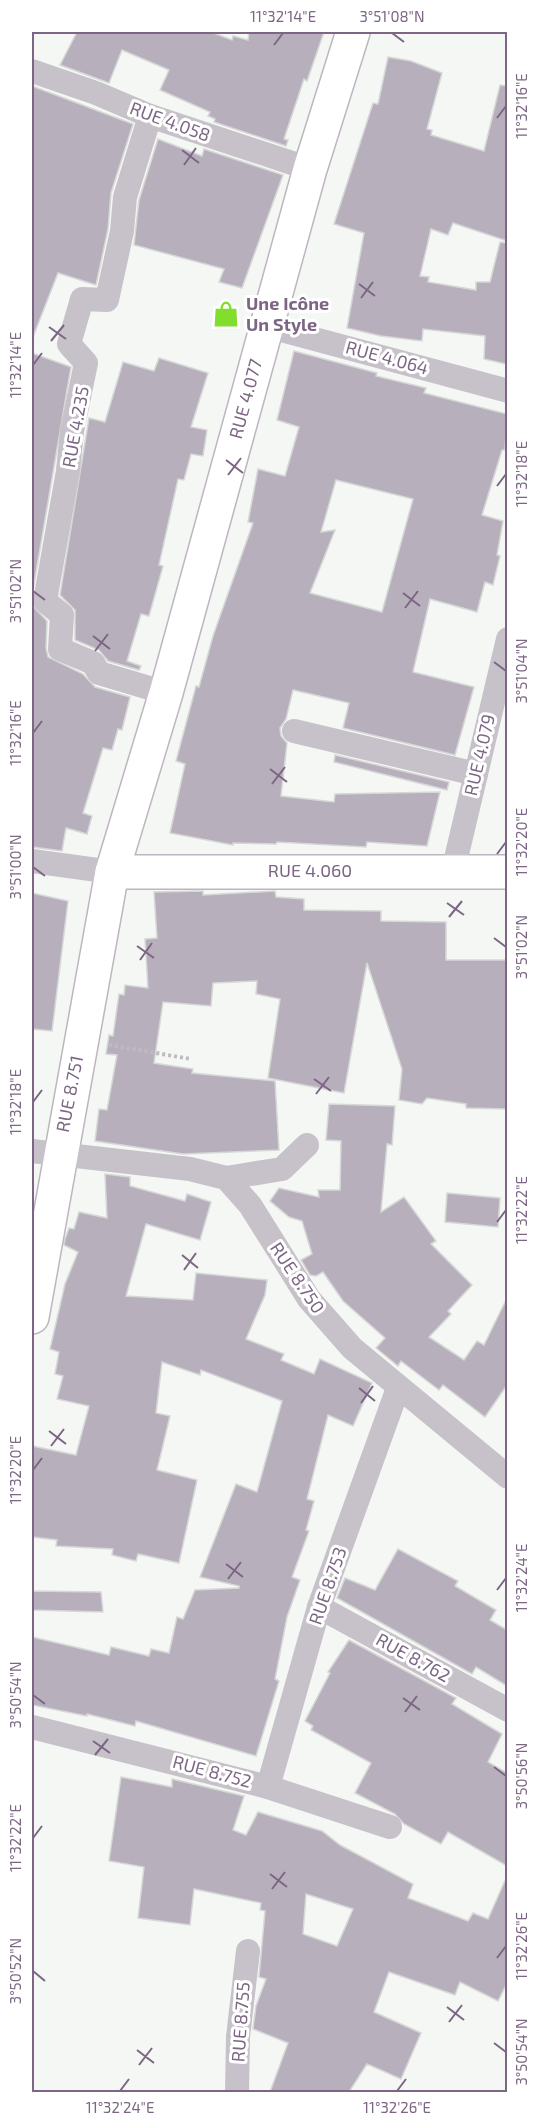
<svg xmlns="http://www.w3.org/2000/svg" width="539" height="2124" font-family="'Exo 2',sans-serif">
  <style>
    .building { fill: #b8afbc; stroke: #d6d8d7; stroke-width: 1.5; fill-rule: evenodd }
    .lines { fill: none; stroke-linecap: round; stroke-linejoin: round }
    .secondary-casing { stroke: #bdb6c0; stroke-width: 36 }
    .path { stroke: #bebabf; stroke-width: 4; stroke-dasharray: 3 3; stroke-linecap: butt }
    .street { stroke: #c7c2c9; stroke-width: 24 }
    .secondary { stroke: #fff; stroke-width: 33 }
    .ticks { fill: none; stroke: #7c6684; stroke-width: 2 }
    .labels { text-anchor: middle; stroke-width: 6; stroke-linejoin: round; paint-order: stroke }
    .street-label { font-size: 18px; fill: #7c6684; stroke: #fff }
    .poi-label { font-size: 18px; font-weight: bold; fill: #7c6684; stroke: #fff; text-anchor: start }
    .neatline { fill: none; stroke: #7c6684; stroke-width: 2 }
    .ticks-label { font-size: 15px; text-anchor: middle; fill: #7c6684 }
  </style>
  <rect width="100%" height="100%" fill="#f4f7f4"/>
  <!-- building -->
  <g class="building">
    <polygon points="77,32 211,32 232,40 233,36 248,40 249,32 324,32 307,81 304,79 284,139 288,140 286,146 214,122 215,119 208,116 210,112 160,90 169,70 122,50 109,83 60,65"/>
    <polygon points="388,57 411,61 442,73 427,129 432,130 431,135 484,151 500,85 507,86 507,241 453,223 448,235 431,229 420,276 429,277 428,282 476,290 476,282 490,282 500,242 507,243 506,364 484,359 485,336 423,329 422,341 381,336 347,328 364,233 334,224 373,103 378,104"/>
    <polygon points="32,86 133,124 111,193 108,229 96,285 58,273 33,337"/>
    <polygon points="158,139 202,156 204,149 283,175 242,288 219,282 224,269 134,245 139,200"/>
    <path d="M294 351 377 373 376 376 426 388 424 393 507 414 505 450H502L482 515 503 521 497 555 500 556 493 585 485 582 477 612 430 599 413 672 474 687 455 755 343 728 349 703 293 690 286 719 280 728 281 736 287 743 281 796 334 802 335 794 440 792 427 846 367 842 366 847 277 842 276 844 233 843V845L170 833 185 764 176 761 196 686 199 687 213 636 253 523 248 522 258 469 285 476 299 427 277 420ZM336 480 413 499 382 612 310 593 335 530 321 532Z"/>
    <polygon points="32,353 71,367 32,596"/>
    <polygon points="159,358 208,373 191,427 207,430 203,456 191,454 184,480 178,479 159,565 163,566 149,616 141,614 127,661 141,666 139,670 108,661 99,650 75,640 75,610 60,595 89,418 105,422 123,362 154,371"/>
    <polygon points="32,605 47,621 46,648 48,657 83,674 95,687 130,697 122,730 118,729 112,750 103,748 83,813 92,816 87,834 66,828 62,851 32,847"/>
    <polygon points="335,755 449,782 447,790 334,762"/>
    <polygon points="203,891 203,895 275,891 276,897 304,899 304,910 381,911 381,921 446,922 446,960 507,960 507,1109 466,1108 466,1104 427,1098 422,1104 399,1100 402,1069 367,963 344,1093 268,1078 280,999 256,994 257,981 213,983 211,1006 163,1002 154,1063 193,1069 192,1073 275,1081 279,1150 183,1154 95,1141 99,1109 107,1110 117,1055 106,1054 109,1035 113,1036 119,994 124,995 125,985 148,988 145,939 157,938 154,892"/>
    <polygon points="32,893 68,901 52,1031 32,1029"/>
    <polygon points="329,1104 395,1106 392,1145 387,1144 381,1212 404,1197 436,1241 431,1244 472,1285 448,1311 451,1314 429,1337 464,1360 477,1341 484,1345 507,1298 507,1385 485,1417 443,1385 439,1390 401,1361 398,1366 376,1348 385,1338 343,1301 323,1272 316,1276 310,1275 301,1260 312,1254 302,1221 289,1217 270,1201 279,1188 319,1197 318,1190 340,1190 341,1141 326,1140"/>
    <polygon points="105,1174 130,1177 130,1186 185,1201 187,1194 211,1202 200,1240 146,1224 126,1296 193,1300 196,1273 267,1280 265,1295 246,1339 284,1354 281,1360 314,1374 320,1359 372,1383 353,1426 328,1415 307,1499 314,1501 306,1530 309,1531 292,1577 300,1580 287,1617 275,1679 279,1681 256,1756 136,1721 135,1726 87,1714 87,1716 32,1705 32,1637 109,1655 111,1647 149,1656 151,1649 169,1653 177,1617 183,1619 195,1590 239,1588 239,1586 200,1577 236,1484 257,1492 282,1401 201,1370 200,1375 162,1362 156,1413 170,1416 157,1470 197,1480 179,1563 138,1554 136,1561 112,1555 113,1549 56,1546 57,1540 32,1537 32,1446 76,1455 89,1406 57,1399 63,1376 55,1374 59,1352 50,1349 65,1284 78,1252 64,1245 65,1239 69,1228 74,1229 79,1212 107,1218"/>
    <polygon points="447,1193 500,1198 498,1227 445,1222"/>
    <polygon points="398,1549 458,1581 455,1586 496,1610 490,1620 507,1630 507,1686 476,1667 472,1674 337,1598 345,1578 375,1590"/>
    <polygon points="32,1591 101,1592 103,1612 32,1610"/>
    <polygon points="349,1640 456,1698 452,1704 502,1734 488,1762 507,1773 507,1866 448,1832 441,1844 404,1824 395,1814 355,1793 371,1763 311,1730 313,1726 305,1721 330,1673 328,1672"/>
    <path d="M121 1777 172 1787V1779L244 1796 233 1830 246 1835 258 1812 322 1831 340 1845 413 1884 408 1898 468 1921 473 1913 488 1919 507 1876V1983L498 2001 460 1982 455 1995 389 1972 374 2012 421 2033 401 2079 367 2064 349 2092H270L288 2043 253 2029 256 2006 266 1979 259 1977 265 1911 260 1910 261 1903 194 1889 190 1925 138 1918 144 1867 109 1861ZM306 1894 353 1909 337 1946 303 1934Z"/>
  </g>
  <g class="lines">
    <!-- secondary casing -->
    <g class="secondary-casing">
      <g id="secondary">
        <polyline points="112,872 508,872"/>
        <polyline points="32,1317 112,872 166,693 310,169 353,32"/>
      </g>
    </g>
    <!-- path -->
    <polyline class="path" points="109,1045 191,1059"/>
    <!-- street -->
    <g class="street">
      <polyline points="32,71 96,93 150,116 310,169"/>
      <polyline points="150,116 125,197 122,231 107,300 82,299 69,344 86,363 72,431 68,471 45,601 62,615 60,649 93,663 99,673 166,693"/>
      <polyline points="266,326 508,391"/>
      <polyline points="294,731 476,774"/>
      <polyline points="32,861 112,872"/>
      <polyline points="453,871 508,639"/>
      <polyline points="32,1151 190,1169 226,1178 250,1205 309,1299 352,1348 508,1477"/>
      <polyline points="226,1178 282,1169 307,1145"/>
      <polyline points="319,1607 508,1710"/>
      <polyline points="32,1727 268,1787 390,1827"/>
      <polyline points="268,1787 319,1607 398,1388"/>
      <polyline points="237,2092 238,2037 248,1951"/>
    </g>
    <!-- secondary -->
    <use href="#secondary" class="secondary"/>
  </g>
  <!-- ticks -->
  <path class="ticks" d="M392 33 404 42M274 45 283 33M497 118 506 106M182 150 199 163M184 165 196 148M359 284 375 296M361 298 373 282M49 327 66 339M51 341 64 325M33 365 42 353M226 460 243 473M228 475 241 458M497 486 506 474M33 591 45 600M403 593 420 606M405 608 418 591M93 636 110 649M95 651 108 634M494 662 506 671M33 733 42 721M270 769 287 782M272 784 285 767M497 854 506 842M33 867 45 876M447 903 464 915M449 917 462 901M494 938 506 947M137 946 154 958M140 960 152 943M314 1079 331 1091M316 1094 329 1077M33 1102 42 1090M497 1222 506 1210M182 1255 198 1268M184 1270 196 1253M359 1388 375 1401M361 1403 373 1386M49 1431 66 1444M51 1446 64 1429M33 1470 42 1458M226 1564 243 1577M228 1579 241 1562M497 1590 506 1578M33 1695 45 1704M403 1698 420 1710M405 1712 417 1696M93 1741 110 1753M95 1755 108 1739M494 1767 506 1776M33 1838 42 1826M270 1874 287 1887M272 1889 285 1872M497 1958 506 1946M33 1971 45 1981M447 2007 464 2020M449 2022 462 2005M494 2043 506 2052M137 2050 154 2063M139 2065 152 2048M120 2091 129 2079M397 2091 406 2079"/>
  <!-- icons -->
  <defs>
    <g id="shop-bare" transform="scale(2.07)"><path d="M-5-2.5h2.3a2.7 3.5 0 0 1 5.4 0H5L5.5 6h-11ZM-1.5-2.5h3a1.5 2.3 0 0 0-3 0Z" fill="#81de2c" stroke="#fff" stroke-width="2.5" paint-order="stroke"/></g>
  </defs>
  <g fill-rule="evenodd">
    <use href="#shop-bare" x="226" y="314"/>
  </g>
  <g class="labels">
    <!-- street labels -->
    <g class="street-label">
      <text transform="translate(170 122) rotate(20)" y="6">RUE 4.058</text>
      <text transform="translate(387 358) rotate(15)" y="6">RUE 4.064</text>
      <text transform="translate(246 399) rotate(-75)" y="6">RUE 4.077</text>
      <text transform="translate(76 427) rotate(-80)" y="6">RUE 4.235</text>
      <text transform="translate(480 755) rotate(-77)" y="6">RUE 4.079</text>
      <text x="310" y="877">RUE 4.060</text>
      <text transform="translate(70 1094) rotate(-79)" y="6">RUE 8.751</text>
      <text transform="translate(297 1278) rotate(56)" y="6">RUE 8.750</text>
      <text transform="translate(328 1586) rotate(-71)" y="6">RUE 8.753</text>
      <text transform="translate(413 1658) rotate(29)" y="6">RUE 8.762</text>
      <text transform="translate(212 1772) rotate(15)" y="6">RUE 8.752</text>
      <text transform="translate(241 2022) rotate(-86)" y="6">RUE 8.755</text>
    </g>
    <!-- poi labels -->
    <g class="poi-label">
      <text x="246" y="310">Une Icône<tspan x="246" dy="21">Un Style</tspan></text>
    </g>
  </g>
  <!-- border -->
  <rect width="539" height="2124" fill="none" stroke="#ffffff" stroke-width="66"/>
  <rect x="33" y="33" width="473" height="2058" class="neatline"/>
  <g class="ticks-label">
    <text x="283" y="22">11°32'14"E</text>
    <text x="392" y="22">3°51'08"N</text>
    <text transform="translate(522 106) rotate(-90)" y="5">11°32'16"E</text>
    <text transform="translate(16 365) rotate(-90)" y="5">11°32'14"E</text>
    <text transform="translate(522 474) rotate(-90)" y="5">11°32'18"E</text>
    <text transform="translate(16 591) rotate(-90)" y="5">3°51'02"N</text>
    <text transform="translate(522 671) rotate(-90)" y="5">3°51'04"N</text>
    <text transform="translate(16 733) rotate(-90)" y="5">11°32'16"E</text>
    <text transform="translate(522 842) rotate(-90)" y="5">11°32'20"E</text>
    <text transform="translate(16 867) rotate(-90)" y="5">3°51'00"N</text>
    <text transform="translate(522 947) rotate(-90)" y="5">3°51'02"N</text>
    <text transform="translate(16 1102) rotate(-90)" y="5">11°32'18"E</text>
    <text transform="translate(522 1210) rotate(-90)" y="5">11°32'22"E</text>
    <text transform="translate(16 1470) rotate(-90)" y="5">11°32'20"E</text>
    <text transform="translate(522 1578) rotate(-90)" y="5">11°32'24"E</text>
    <text transform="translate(16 1695) rotate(-90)" y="5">3°50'54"N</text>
    <text transform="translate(522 1776) rotate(-90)" y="5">3°50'56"N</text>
    <text transform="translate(16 1838) rotate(-90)" y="5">11°32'22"E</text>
    <text transform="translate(522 1946) rotate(-90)" y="5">11°32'26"E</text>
    <text transform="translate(16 1971) rotate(-90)" y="5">3°50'52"N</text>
    <text transform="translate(522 2052) rotate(-90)" y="5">3°50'54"N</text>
    <text x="120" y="2113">11°32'24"E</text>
    <text x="397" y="2113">11°32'26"E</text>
  </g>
</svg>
